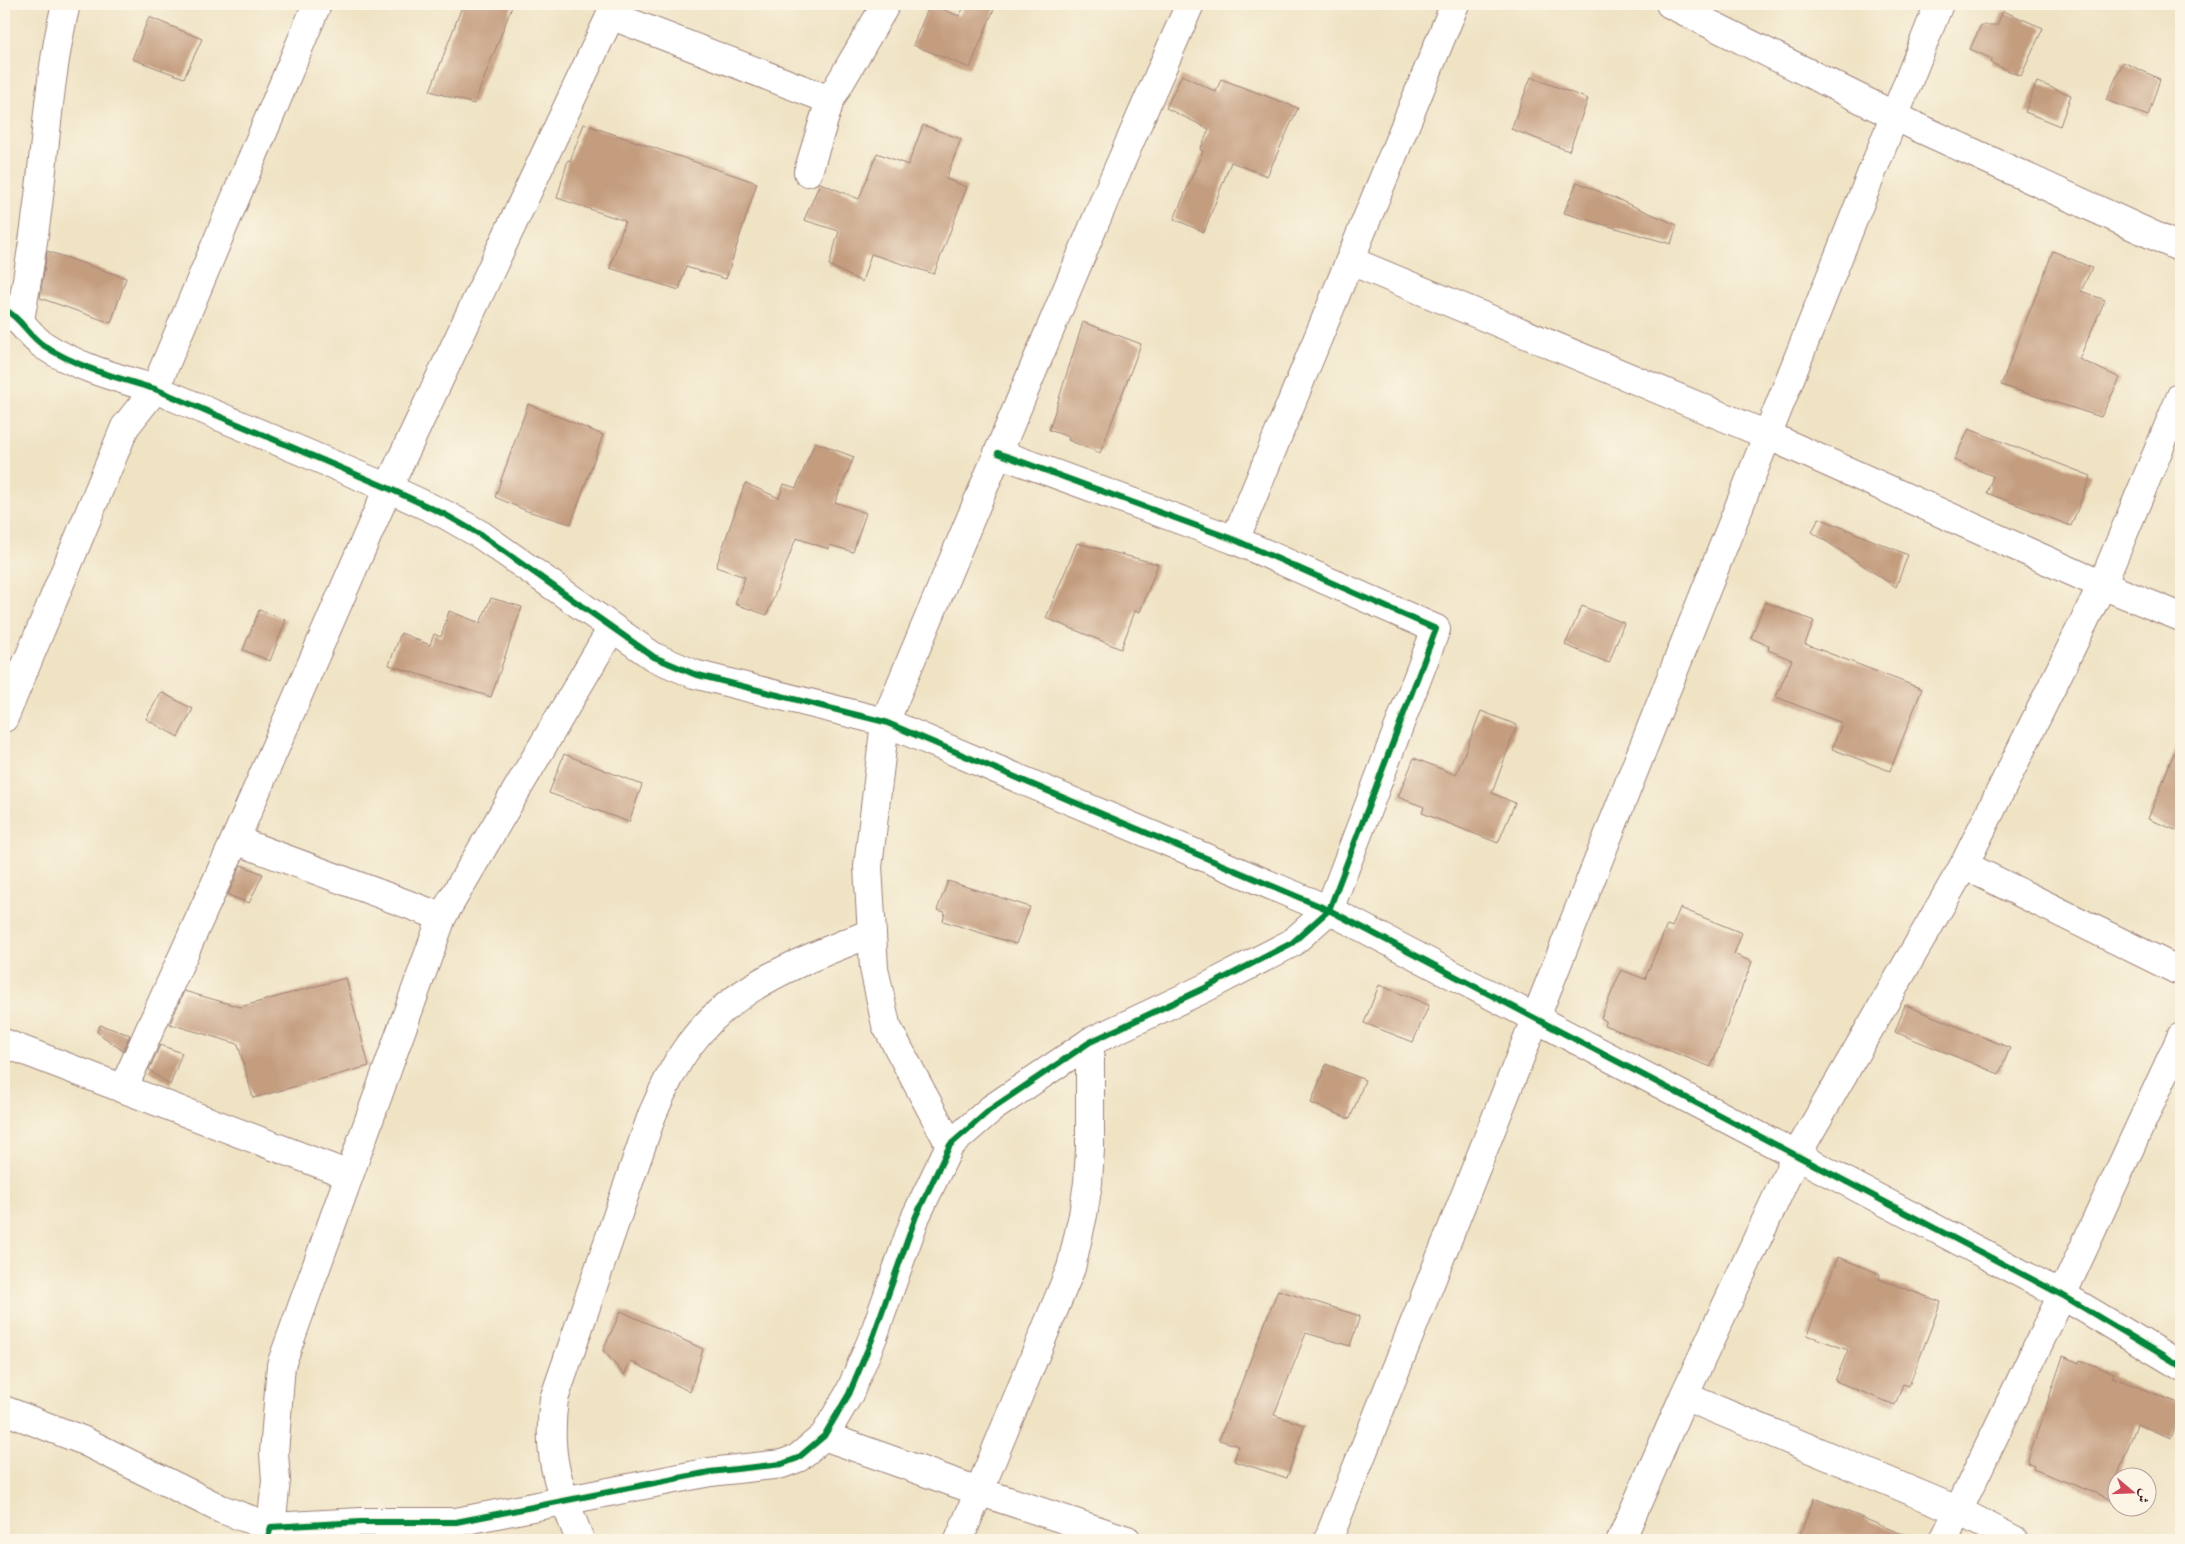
<svg xmlns="http://www.w3.org/2000/svg" width="2185" height="1544" font-family="'IM FELL Great Primer',Amiri,serif">
  <style>
    .building { fill: #c49d7f }
    .lines { fill: none; stroke-linecap: round; stroke-linejoin: round }
    .minor-casing { stroke: #9c8178; stroke-width: 30 }
    .minor { stroke: #fff; stroke-width: 28 }
    .cycleway-casing { stroke: #fcf5e5; stroke-width: 9 }
    .cycleway { stroke: #00873e; stroke-width: 6 }
  </style>
  <rect width="100%" height="100%" fill="#fcf5e5"/>
  <filter id="ink" filterUnits="userSpaceOnUse"><feTurbulence type="fractalNoise" baseFrequency=".02" numOctaves="2"/><feDisplacementMap in="SourceGraphic" scale="10" xChannelSelector="R" yChannelSelector="G"/><feConvolveMatrix kernelMatrix="1 2 1 2 8 2 1 2 1" color-interpolation-filters="sRGB"/></filter>
  <filter id="wash" filterUnits="userSpaceOnUse"><feTurbulence type="fractalNoise" baseFrequency=".0096" numOctaves="4" result="noise"/><feDisplacementMap in="SourceGraphic" scale="20" xChannelSelector="R" yChannelSelector="G"/><feGaussianBlur stdDeviation="1.12" result="paint"/><feColorMatrix in="noise" values="0 0 0 0 0 0 0 0 0 0 0 0 0 0 0 0 0 1.4 0 .05"/><feComposite in="paint" operator="in"/></filter>
  <g filter="url(#wash)">
    <rect width="100%" height="100%" fill="#efe3c4"/>
    <g id="blocks">
      <!-- building -->
      <g class="building">
        <polygon points="463,4 513,4 474,104 430,91"/>
        <polygon points="930,4 959,16 966,4 996,4 970,68 913,45"/>
        <polygon points="2003,11 2043,28 2021,76 1991,63 1992,59 1970,49 1981,25 1997,25"/>
        <polygon points="149,17 202,39 184,78 132,59"/>
        <polygon points="2123,62 2160,79 2148,116 2106,100"/>
        <polygon points="1182,75 1216,92 1221,79 1298,108 1267,176 1231,162 1204,232 1174,219 1203,151 1200,150 1209,129 1166,108"/>
        <polygon points="1531,77 1588,99 1569,151 1511,129"/>
        <polygon points="2037,82 2071,95 2060,126 2025,112"/>
        <polygon points="584,124 757,183 726,279 686,267 679,290 610,268 625,221 557,198 568,160 570,161"/>
        <polygon points="923,125 961,139 946,179 967,187 934,274 871,254 862,282 829,265 839,231 804,220 820,183 859,199 877,153 908,165"/>
        <polygon points="1577,182 1677,225 1671,244 1564,213"/>
        <polygon points="47,251 126,278 111,323 40,298"/>
        <polygon points="2053,251 2092,268 2081,291 2105,300 2079,359 2120,378 2101,417 2001,385"/>
        <polygon points="1083,322 1141,344 1100,453 1068,440 1069,437 1049,430"/>
        <polygon points="528,404 603,435 571,524 527,511 495,497"/>
        <polygon points="1969,429 2091,476 2071,526 1987,493 1993,476 1954,460"/>
        <polygon points="815,442 854,457 835,502 866,513 853,552 830,545 829,549 796,538 767,615 735,604 745,577 716,567 745,483 779,498 784,484 796,488"/>
        <polygon points="1819,518 1908,555 1896,587 1812,532"/>
        <polygon points="1077,543 1158,564 1140,612 1135,611 1121,649 1046,618"/>
        <polygon points="491,598 522,607 491,697 389,665 401,633 430,645 434,634 441,637 449,611 480,623"/>
        <polygon points="1765,602 1814,621 1805,644 1922,689 1890,771 1832,749 1842,723 1776,697 1792,660 1768,650 1769,646 1751,638"/>
        <polygon points="1582,606 1624,623 1609,663 1565,645"/>
        <polygon points="259,610 286,620 270,661 243,650"/>
        <polygon points="161,692 193,709 178,737 146,719"/>
        <polygon points="1481,711 1517,725 1492,793 1515,803 1498,843 1422,813 1424,807 1398,797 1414,758 1456,775"/>
        <polygon points="2179,740 2181,741 2181,832 2148,819"/>
        <polygon points="564,754 642,785 629,822 549,793"/>
        <polygon points="241,865 263,874 249,903 228,895"/>
        <polygon points="948,881 1030,907 1016,944 943,921 945,912 937,910"/>
        <polygon points="1680,908 1742,933 1734,954 1752,962 1711,1067 1604,1025 1606,1021 1601,1018 1621,970 1645,979 1667,925 1672,927"/>
        <polygon points="346,978 369,1066 253,1098 238,1044 170,1024 184,991 240,1007"/>
        <polygon points="1379,985 1429,1005 1413,1042 1364,1023"/>
        <polygon points="1905,1005 2010,1048 1999,1074 1895,1032"/>
        <polygon points="100,1025 130,1035 123,1051 97,1032"/>
        <polygon points="160,1045 182,1053 170,1085 149,1070"/>
        <polygon points="1326,1064 1365,1080 1350,1119 1311,1103"/>
        <polygon points="1838,1257 1880,1274 1879,1279 1941,1302 1909,1386 1903,1384 1895,1405 1835,1381 1848,1350 1807,1335"/>
        <polygon points="1278,1290 1360,1316 1350,1346 1306,1333 1274,1415 1304,1425 1287,1478 1234,1461 1239,1446 1219,1440"/>
        <polygon points="621,1311 703,1349 690,1392 631,1361 624,1375 603,1350"/>
        <polygon points="2063,1356 2079,1363 2080,1360 2114,1373 2112,1377 2181,1404 2181,1412 2171,1438 2137,1424 2118,1475 2118,1502 2033,1469 2034,1466 2027,1463"/>
        <polygon points="1814,1498 1914,1539 1914,1540 1798,1540"/>
      </g>
    </g>
  </g>
  <g filter="url(#ink)">
    <use href="#blocks" fill-opacity="0" stroke="#9c8178" stroke-width="1"/>
    <g class="lines">
      <!-- minor casing -->
      <g class="minor-casing">
        <g id="minor">
          <polyline points="1670,4 1917,127 2181,248"/>
          <polyline points="610,15 830,100"/>
          <polyline points="808,172 830,100 886,4"/>
          <polyline points="1351,261 1767,435 2102,585 2181,617"/>
          <path d="M4 309C21 318 28 335 43 345 76 367 118 378 155 389L388 488 446 515 481 535 654 657 694 674 885 722 1329 910 2062 1295 2181 1366"/>
          <path d="M20 320C28 276 35 233 40 188 47 126 51 65 66 4"/>
          <polyline points="1235,540 1455,4"/>
          <polyline points="4,718 125,427 155,389 317,4"/>
          <polyline points="235,840 442,917"/>
          <polyline points="1964,865 2181,972"/>
          <polyline points="4,1043 349,1175"/>
          <polyline points="123,1089 235,840 388,488 616,4"/>
          <polyline points="950,1145 886,1025 874,968 868,867 885,722 1110,187 1190,4"/>
          <polyline points="1684,1396 1957,1510 2014,1540"/>
          <polyline points="4,1410 82,1440 221,1509 271,1527 276,1481 274,1453 281,1365 442,917 612,628"/>
          <polyline points="824,1436 978,1491 1127,1540"/>
          <polyline points="267,1540 271,1527 361,1522 456,1522 710,1472 782,1464 798,1458 824,1436 849,1394 873,1337 916,1216 950,1145 991,1109 1090,1042 1205,988 1292,943 1329,910 1436,629 1235,540 998,453"/>
          <path d="M580 1540C559 1486 546 1459 554 1399L652 1115C663 1090 674 1065 690 1044 734 984 805 960 871 933"/>
          <polyline points="959,1540 1071,1268 1083,1215 1088,1183 1090,1149 1090,1042"/>
          <polyline points="1328,1540 1939,4"/>
          <polyline points="1621,1540 1684,1396 1796,1156 1964,865 2102,585 2181,396"/>
          <polyline points="1944,1540 2062,1295 2181,1037"/>
        </g>
      </g>
      <!-- minor -->
      <use href="#minor" class="minor"/>
      <!-- cycleway casing -->
      <g class="cycleway-casing">
        <g id="cycleway">
          <path d="M4 309C21 318 28 335 43 345 76 367 118 378 155 389L388 488 446 515 481 535 654 657 694 674 885 722 1329 910 2062 1295 2181 1366"/>
          <polyline points="267,1540 271,1527 361,1522 456,1522 710,1472 782,1464 798,1458 824,1436 849,1394 873,1337 916,1216 950,1145 991,1109 1090,1042 1205,988 1292,943 1329,910 1436,629 1235,540 998,453"/>
        </g>
      </g>
      <!-- cycleway -->
      <use href="#cycleway" class="cycleway"/>
    </g>
  </g>
  <!-- margin -->
  <rect width="2185" height="1544" fill="none" stroke="#fcf5e5" stroke-width="20"/>
  <!-- north arrow -->
  <g transform="translate(2132 1492) rotate(109)"><circle r="24" fill="#fcf5e5" stroke="#b59f9b"/>
  <path d="M0-4L9 19L0 12L-9 19Z" fill="#d1495b"/>
  <text y="-8" font-size="14" font-weight="bold" text-anchor="middle" fill="#4a1f2b">ش</text>
  </g>
</svg>
